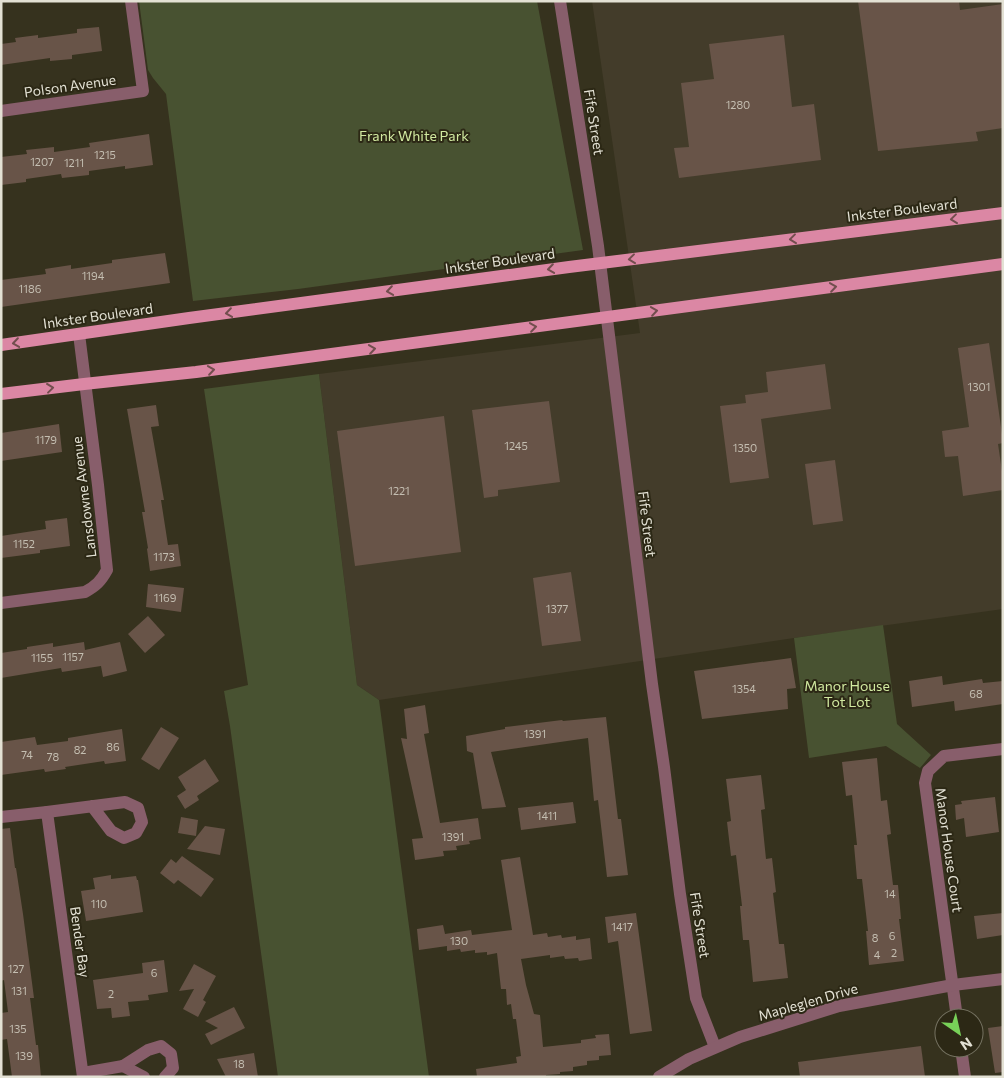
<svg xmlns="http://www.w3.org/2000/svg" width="1004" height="1078" font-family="Commissioner,sans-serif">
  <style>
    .industrial { fill: #433c2a }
    .green { fill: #485231 }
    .building { fill: #685448 }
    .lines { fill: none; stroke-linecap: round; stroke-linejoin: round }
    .minor { stroke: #885e6b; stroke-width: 12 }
    .major { stroke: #db87a4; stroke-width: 12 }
    .oneway { stroke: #724e4e }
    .labels { text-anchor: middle; stroke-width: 4; stroke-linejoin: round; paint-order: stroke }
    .number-label { font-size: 11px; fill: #c4beb1 }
    .street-label { font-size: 14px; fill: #e3e1d4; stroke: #2c2815 }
    .park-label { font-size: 14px; fill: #d1e9a0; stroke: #2c2815 }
  </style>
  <rect width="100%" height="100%" fill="#36321e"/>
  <!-- industrial -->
  <polygon class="industrial" points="592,1 1003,1 1003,609 794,638 379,700 357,685 319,374 640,333"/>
  <!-- green -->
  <g class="green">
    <polygon points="139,1 537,1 583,250 298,289 193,301 166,94 153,78 148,70"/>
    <polygon points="319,374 357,685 379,700 429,1077 278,1077 230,726 224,691 248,685 204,389"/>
    <polygon points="883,625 897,724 931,755 920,768 886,746 809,758 794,638"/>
  </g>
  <!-- building -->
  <g class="building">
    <polygon points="858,1 959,1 960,10 1003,4 1003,128 976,132 978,141 878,151"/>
    <polygon points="99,27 102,51 72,55 72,59 50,61 50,58 1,65 1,44 16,42 15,38 38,35 38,38 77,33 77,29"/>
    <polygon points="784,35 792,107 814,104 821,160 679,178 674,148 689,147 681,83 714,79 709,44"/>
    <polygon points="149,134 153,165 125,169 125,166 89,171 89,175 62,178 61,174 26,179 26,182 1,185 1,157 27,154 26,150 54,147 54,152 90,147 89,143"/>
    <polygon points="165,253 170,283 1,307 1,280 46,274 45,269 71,265 71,269 112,263 112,260"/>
    <polygon points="989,343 1003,441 1003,443 998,444 1003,478 1003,490 963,496 958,456 945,457 942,431 969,427 958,348"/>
    <polygon points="825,364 831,409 761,419 769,478 730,483 720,406 746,403 745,395 768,392 766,372"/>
    <polygon points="549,401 560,482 498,490 498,496 484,498 472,410"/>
    <polygon points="156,405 159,426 151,427 164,500 161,500 168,545 178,544 181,566 150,571 147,549 148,548 142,512 145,512 127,409"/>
    <polygon points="444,416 461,552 355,566 337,431"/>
    <polygon points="59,424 62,452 1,461 1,433"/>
    <polygon points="835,460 843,521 813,525 805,464"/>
    <polygon points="67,518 70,546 40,550 40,553 1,558 1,536 46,529 45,521"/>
    <polygon points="571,572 581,641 542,646 533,578"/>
    <polygon points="148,584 184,588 181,612 146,607"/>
    <polygon points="148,616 165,635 145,653 128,634"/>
    <polygon points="84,642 85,650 120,642 127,671 103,677 101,666 62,672 61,668 1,678 1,653 27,649 27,647 53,643 53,647"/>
    <polygon points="791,658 796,688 787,689 788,709 702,719 694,671"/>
    <polygon points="942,676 943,685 982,679 983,683 1003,681 1003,704 955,711 954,701 912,707 909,681"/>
    <polygon points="425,705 429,733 424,734 440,823 478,818 481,839 469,841 470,844 456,846 457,850 443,851 444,856 415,860 412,839 423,838 401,738 407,739 404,709"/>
    <polygon points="606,717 618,819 621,819 628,875 607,877 598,800 594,801 588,738 491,752 506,807 482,809 473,753 467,751 466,736 505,729 505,727 562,720 563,721"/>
    <polygon points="161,727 179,738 159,770 141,759"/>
    <polygon points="122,729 126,761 105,764 104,761 65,767 66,769 45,772 44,769 1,775 1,742 35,737 37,745 68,741 68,738"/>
    <polygon points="877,758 881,801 887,800 891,834 887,835 893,885 898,885 901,919 899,919 904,961 869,965 866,931 868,931 862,879 857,879 854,845 857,845 852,795 846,796 842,762"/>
    <polygon points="205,759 219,781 197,796 199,800 185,809 177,796 186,790 178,777"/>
    <polygon points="761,775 765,809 761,810 766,859 772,858 776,892 773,893 779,944 784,944 788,978 753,982 749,940 743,940 740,906 742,906 736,855 731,856 727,822 731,821 726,779"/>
    <polygon points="995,797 999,832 966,837 964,818 956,820 955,805 962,804 961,801"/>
    <polygon points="573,802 576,823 521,830 518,808"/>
    <polygon points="181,817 198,820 196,836 178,833"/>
    <polygon points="205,826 225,829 220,855 187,849"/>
    <polygon points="10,828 15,868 16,868 23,914 34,998 30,998 36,1045 38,1045 41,1077 12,1077 7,1039 1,1040 1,1013 8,1012 4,980 1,981 1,829"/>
    <polygon points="182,856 214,879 201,897 178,880 174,884 160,873 171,859 176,863"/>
    <polygon points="520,857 533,935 547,933 548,937 561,935 562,938 576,936 576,940 590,938 592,959 579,961 578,958 565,959 564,956 550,958 550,955 521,959 526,985 534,1014 540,1015 543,1047 581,1043 581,1040 596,1038 595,1035 609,1034 611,1055 599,1056 599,1060 587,1061 587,1065 573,1067 573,1071 560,1072 560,1074 546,1075 546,1077 477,1077 476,1069 517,1063 516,1057 521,1056 516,1019 513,1019 511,1004 507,1005 506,989 501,989 497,953 487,955 487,952 475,953 475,950 461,952 460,949 447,951 447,946 419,950 417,929 443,925 445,934 471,930 472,935 512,930 501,860"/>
    <polygon points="111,875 111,879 136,876 137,880 138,880 143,912 86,921 81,891 95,889 93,878"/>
    <polygon points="636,913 652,1031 630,1034 618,941 608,943 605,917"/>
    <polygon points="1003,913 1003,935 977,939 974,916"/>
    <polygon points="164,960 168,992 148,995 149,1000 128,1002 130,1016 112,1018 111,1008 97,1009 93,980 143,973 142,963"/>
    <polygon points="194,964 216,976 203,1000 206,1002 198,1017 183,1009 194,989 179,991"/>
    <polygon points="234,1007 245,1028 211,1045 205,1034 218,1028 205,1021"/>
    <polygon points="1003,1026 1003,1072 995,1073 988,1028"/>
    <polygon points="921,1046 925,1077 800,1077 798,1062"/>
    <polygon points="254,1053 258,1077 226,1077 217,1059"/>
  </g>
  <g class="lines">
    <!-- minor -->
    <g class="minor">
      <polyline points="560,1 598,246 652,684 664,767 680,894 696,998 715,1047"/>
      <polyline points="1,111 143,91 131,1"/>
      <path d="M1 603 85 592C96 586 101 581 107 570L98 485 79 334"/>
      <polyline points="47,812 125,802 138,808 142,822 136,833 124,838 111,831 92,806"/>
      <polyline points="1,817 47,812 83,1077"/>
      <polyline points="957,1018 925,783 928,771 944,756 1003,749"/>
      <polyline points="961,1048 965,1077"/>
      <polyline points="123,1066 144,1077"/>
      <polyline points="83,1073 123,1066 148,1050 161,1046 171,1054 173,1068 165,1077"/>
      <polyline points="659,1077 689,1059 740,1037 839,1006 953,985 1003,979"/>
    </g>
    <!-- major -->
    <g class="major">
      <polyline points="1,345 189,318 569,267 1003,213"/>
      <polyline points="1,394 84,384 196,372 1003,264"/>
    </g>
  </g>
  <!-- one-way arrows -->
  <defs><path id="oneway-chevron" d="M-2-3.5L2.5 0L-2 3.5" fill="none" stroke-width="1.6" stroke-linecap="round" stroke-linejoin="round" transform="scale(1.25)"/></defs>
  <g class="oneway">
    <use href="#oneway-chevron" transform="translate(954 219) rotate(173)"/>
    <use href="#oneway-chevron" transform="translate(793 239) rotate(173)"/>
    <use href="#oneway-chevron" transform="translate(632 259) rotate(173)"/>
    <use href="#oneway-chevron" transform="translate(551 269) rotate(172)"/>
    <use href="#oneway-chevron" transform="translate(833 287) rotate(-8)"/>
    <use href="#oneway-chevron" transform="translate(390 291) rotate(172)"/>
    <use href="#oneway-chevron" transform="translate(654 311) rotate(-8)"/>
    <use href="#oneway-chevron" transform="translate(229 313) rotate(172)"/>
    <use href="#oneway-chevron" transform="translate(533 327) rotate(-8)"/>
    <use href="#oneway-chevron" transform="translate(16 343) rotate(172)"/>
    <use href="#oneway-chevron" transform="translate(372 349) rotate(-8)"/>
    <use href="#oneway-chevron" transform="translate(211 370) rotate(-8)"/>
    <use href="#oneway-chevron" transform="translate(50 388) rotate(-7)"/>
  </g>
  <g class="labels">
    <!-- number labels -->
    <g class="number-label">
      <text x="738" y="109">1280</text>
      <text x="105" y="159">1215</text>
      <text x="42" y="166">1207</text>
      <text x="74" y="167">1211</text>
      <text x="93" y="280">1194</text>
      <text x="30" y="293">1186</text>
      <text x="979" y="391">1301</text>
      <text x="46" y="444">1179</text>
      <text x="516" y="450">1245</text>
      <text x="745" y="452">1350</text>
      <text x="399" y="495">1221</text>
      <text x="24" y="548">1152</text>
      <text x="164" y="561">1173</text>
      <text x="165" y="602">1169</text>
      <text x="557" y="613">1377</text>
      <text x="73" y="661">1157</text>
      <text x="42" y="662">1155</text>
      <text x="744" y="693">1354</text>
      <text x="976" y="698">68</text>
      <text x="535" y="738">1391</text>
      <text x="113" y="751">86</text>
      <text x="80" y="754">82</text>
      <text x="27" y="759">74</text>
      <text x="53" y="761">78</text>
      <text x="547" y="820">1411</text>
      <text x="453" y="841">1391</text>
      <text x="890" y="898">14</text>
      <text x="99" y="908">110</text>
      <text x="622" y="931">1417</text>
      <text x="892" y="940">6</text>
      <text x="875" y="942">8</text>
      <text x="459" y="945">130</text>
      <text x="894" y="957">2</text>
      <text x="877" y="959">4</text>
      <text x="16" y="973">127</text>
      <text x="154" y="977">6</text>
      <text x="19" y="995">131</text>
      <text x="111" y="998">2</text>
      <text x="18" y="1033">135</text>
      <text x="24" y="1060">139</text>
      <text x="239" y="1068">18</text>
    </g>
    <!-- street labels -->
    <g class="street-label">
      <text transform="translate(70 86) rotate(-8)" y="5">Polson Avenue</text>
      <text transform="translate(594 122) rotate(81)" y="5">Fife Street</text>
      <text transform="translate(902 210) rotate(-7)" y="5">Inkster Boulevard</text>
      <text transform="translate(500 261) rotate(-8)" y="5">Inkster Boulevard</text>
      <text transform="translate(98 316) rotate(-8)" y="5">Inkster Boulevard</text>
      <text transform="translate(84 497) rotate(-97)" y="5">Lansdowne Avenue</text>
      <text transform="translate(647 524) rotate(83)" y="5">Fife Street</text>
      <text transform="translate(949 850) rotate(82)" y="5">Manor House Court</text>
      <text transform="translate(700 925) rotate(81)" y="5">Fife Street</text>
      <text transform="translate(80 942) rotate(82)" y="5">Bender Bay</text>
      <text transform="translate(808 1002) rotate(-16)" y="5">Mapleglen Drive</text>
    </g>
    <!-- park labels -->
    <g class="park-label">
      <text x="414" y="141">Frank White Park</text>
      <text x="847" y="691">Manor House<tspan x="847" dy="16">Tot Lot</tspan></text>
    </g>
  </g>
  <!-- border -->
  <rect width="1004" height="1078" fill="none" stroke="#e3e1d4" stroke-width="5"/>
  <!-- north arrow -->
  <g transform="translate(959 1033) rotate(146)"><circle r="24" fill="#2c2815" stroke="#757261"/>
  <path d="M0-4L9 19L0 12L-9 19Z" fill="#78d158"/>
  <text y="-8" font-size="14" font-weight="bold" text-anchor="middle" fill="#e3e1d4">N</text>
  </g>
</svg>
